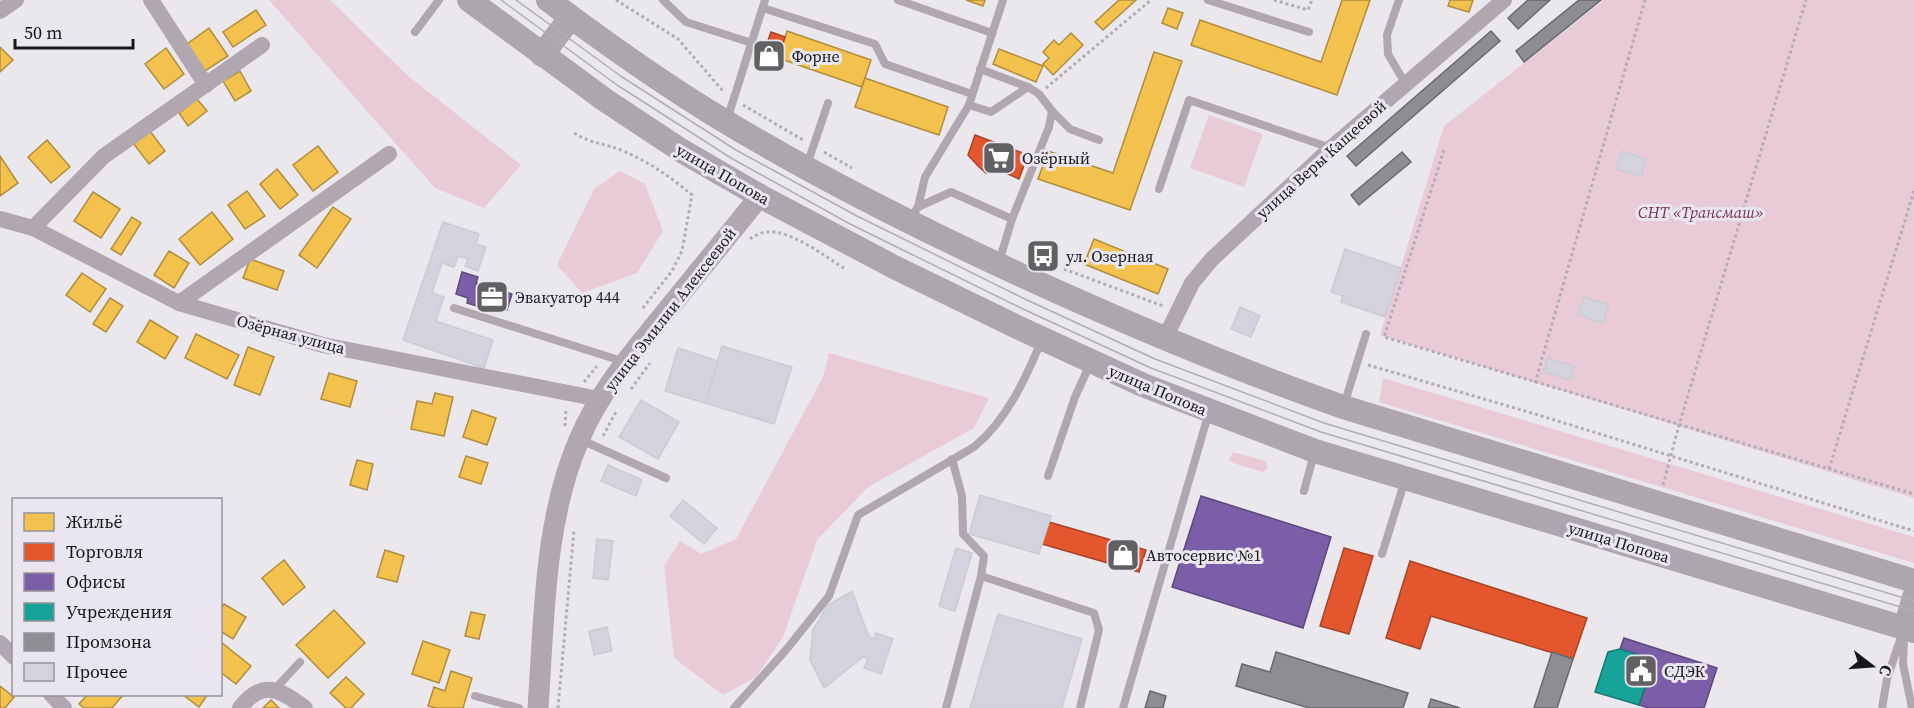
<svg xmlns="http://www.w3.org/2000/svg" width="1914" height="708" font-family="'Source Serif 4',serif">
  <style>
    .green { fill: #e8cbd7 }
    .homes { fill: #f2c14e; stroke: #b08e3e; stroke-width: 1.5 }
    .shops { fill: #e4572e; stroke: #a64428; stroke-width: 1.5 }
    .offices { fill: #7b5ea7; stroke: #5d487c; stroke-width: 1.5 }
    .public { fill: #17a398; stroke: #177972; stroke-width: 1.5 }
    .industry { fill: #8d8d92; stroke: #6a696e; stroke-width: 1.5 }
    .building { fill: #d3d3de; stroke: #cccbcf; stroke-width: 1.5 }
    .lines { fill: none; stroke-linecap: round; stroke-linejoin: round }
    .path { stroke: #b3adb5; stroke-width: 3; stroke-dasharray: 3 3; stroke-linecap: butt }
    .service { stroke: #b0a7b0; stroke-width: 8 }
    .minor { stroke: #b0a7b0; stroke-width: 16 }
    .tertiary { stroke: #b0a7b0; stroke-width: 21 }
    .secondary { stroke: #aea6af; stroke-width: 24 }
    .tram { stroke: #b3adb5; stroke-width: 1.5 }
    .labels { text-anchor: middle; stroke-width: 6; stroke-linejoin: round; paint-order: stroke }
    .poi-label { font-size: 16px; fill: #171619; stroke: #eae6ef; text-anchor: start }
    .street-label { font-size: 16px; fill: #171619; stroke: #eae6ef }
    .park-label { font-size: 16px; font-style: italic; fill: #7a3550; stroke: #eae6ef }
  </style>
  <rect width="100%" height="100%" fill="#eae8ed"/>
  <!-- green -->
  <g class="green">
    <polygon points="269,0 330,0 407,75 521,165 484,208 435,188"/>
    <polygon points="1604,0 1914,0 1914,498 1380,335 1444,126"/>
    <polygon points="1209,115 1263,134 1244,187 1190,168"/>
    <polygon points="620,171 645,184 663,231 637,273 582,293 557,265 594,189"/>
    <polygon points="829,353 989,398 974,428 868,487 817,540 783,637 756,677 723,695 674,658 664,566 680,541 701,554 736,539 823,377"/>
    <polygon points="1383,378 1914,537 1914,563 1379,402"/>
    <polygon points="1233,452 1266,461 1268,468 1263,472 1233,463 1229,459"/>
  </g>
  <!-- homes -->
  <g class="homes">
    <polygon points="966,0 985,0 983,6"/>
    <polygon points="1119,0 1136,0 1103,30 1095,22"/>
    <polygon points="1342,0 1370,0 1337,95 1191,45 1200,20 1321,62"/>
    <polygon points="1450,0 1473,0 1469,12 1448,6"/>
    <polygon points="1168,8 1183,13 1177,29 1162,23"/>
    <polygon points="256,10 266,25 233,47 223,32"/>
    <polygon points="209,28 228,56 205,71 187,44"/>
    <polygon points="787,31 871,60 862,87 778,58"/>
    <polygon points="1071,33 1083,45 1053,75 1043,64 1049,58 1043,52 1054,40 1059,45"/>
    <polygon points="0,47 13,60 0,72"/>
    <polygon points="166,48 184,74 164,89 145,64"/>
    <polygon points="999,49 1043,66 1036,82 993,64"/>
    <polygon points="1154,52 1182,61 1130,210 1038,179 1048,151 1113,173"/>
    <polygon points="240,71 251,91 235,101 223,81"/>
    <polygon points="865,78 948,107 939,135 855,107"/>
    <polygon points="197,99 207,111 188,126 179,113"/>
    <polygon points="150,131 165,151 149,164 133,143"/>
    <polygon points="47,140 70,167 51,183 28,157"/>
    <polygon points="318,146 338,172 313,191 293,165"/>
    <polygon points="0,156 18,183 0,196"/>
    <polygon points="277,169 298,195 280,209 260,184"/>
    <polygon points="247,191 265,216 245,229 228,205"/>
    <polygon points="93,192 120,209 101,238 74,221"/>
    <polygon points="333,207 351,219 317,268 299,255"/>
    <polygon points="212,212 233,239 200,265 179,239"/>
    <polygon points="132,217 141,223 121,255 111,249"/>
    <polygon points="1094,239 1168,269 1158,294 1084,264"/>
    <polygon points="169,251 189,263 174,288 154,275"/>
    <polygon points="250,259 284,271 277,290 243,278"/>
    <polygon points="82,273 106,289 90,312 66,295"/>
    <polygon points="110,298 123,306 106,332 93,324"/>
    <polygon points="150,320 178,337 165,359 137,342"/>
    <polygon points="196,334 239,355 227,379 185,358"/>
    <polygon points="248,347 274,357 260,395 234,385"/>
    <polygon points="329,373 357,381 350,407 321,399"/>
    <polygon points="435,393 453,397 444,436 411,429 417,401 432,404"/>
    <polygon points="472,410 496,418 487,445 463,437"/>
    <polygon points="466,456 488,463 481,484 459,477"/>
    <polygon points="357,460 373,464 367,490 350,485"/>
    <polygon points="385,550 404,556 397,582 377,577"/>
    <polygon points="284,560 305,587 283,605 262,578"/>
    <polygon points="224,604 246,617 233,639 220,631 220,610"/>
    <polygon points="334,610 365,643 328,678 296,645"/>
    <polygon points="471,612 485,615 479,639 465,636"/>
    <polygon points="423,641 450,650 439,683 412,674"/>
    <polygon points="221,642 251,666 236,684 220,672"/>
    <polygon points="451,671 472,678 463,708 436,708 428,706 434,687 445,691"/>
    <polygon points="346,677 364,694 351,708 346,708 330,693"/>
    <polygon points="0,686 14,697 5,708 0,708"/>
    <polygon points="88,694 123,694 123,695 112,708 84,708 79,704"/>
    <polygon points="182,694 208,694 199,707"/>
    <polygon points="271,700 279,708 263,708"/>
  </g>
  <!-- shops -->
  <g class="shops">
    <polygon points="771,32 785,37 777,62 762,57"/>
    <polygon points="975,135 1028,155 1019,179 999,170 993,173 986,173 979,167 968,155"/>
    <polygon points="1049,522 1146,550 1139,572 1042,544"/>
    <polygon points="1344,548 1373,556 1349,634 1320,626"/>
    <polygon points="1410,561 1587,618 1573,659 1431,616 1420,649 1386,638"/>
  </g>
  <!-- offices -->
  <g class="offices">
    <polygon points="462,272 478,277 476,283 512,294 507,310 482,302 480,307 467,303 468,298 456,294"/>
    <polygon points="1201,496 1331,537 1303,628 1172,587"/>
    <polygon points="1624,638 1717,668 1704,708 1649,708 1639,705 1654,660 1620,649"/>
  </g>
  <!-- public -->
  <polygon class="public" points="1620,649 1654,660 1639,705 1595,692 1608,652"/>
  <!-- industry -->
  <g class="industry">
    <polygon points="1528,0 1550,0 1518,29 1508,18"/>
    <polygon points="1579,0 1601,0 1524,62 1516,51"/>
    <polygon points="1491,31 1500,41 1356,166 1347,156"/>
    <polygon points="1402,152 1411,162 1359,205 1351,195"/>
    <polygon points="1276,652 1408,693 1403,708 1309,708 1236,686 1242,664 1270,672"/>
    <polygon points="1552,652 1573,659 1557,708 1534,708"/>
    <polygon points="1150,691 1166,696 1163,708 1145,708"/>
    <polygon points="1431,699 1460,708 1428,708"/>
  </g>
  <!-- building -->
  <g class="building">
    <polygon points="1622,151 1646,159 1641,177 1616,169"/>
    <polygon points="443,222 479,234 476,244 486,247 478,271 465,266 468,259 458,256 454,267 442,263 432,293 444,297 436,321 493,340 484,368 403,340"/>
    <polygon points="1345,249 1401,268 1385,317 1341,302 1343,296 1331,292"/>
    <polygon points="1584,297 1609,305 1603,323 1578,315"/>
    <polygon points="1240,307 1260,316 1251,337 1231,329"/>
    <polygon points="722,346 792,367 774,424 705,403"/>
    <polygon points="678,348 718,361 705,403 665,391"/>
    <polygon points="1548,358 1574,366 1570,380 1544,372"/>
    <polygon points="641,400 679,422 658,459 619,437"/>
    <polygon points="608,465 642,480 636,496 601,481"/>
    <polygon points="980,495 1051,516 1039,554 969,534"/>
    <polygon points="683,500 717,528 704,544 670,516"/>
    <polygon points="597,539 613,541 608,580 593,578"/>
    <polygon points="956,548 972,553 955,611 939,606"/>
    <polygon points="852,591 869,637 874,639 876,633 893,639 881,674 864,668 868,658 863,657 824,688 810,660 813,630 828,605"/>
    <polygon points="998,614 1082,639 1062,708 970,708"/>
    <polygon points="607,627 612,651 594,655 589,631"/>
  </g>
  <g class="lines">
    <!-- path -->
    <g class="path">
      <polyline points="616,0 678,39 723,91"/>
      <polyline points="1274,0 1308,10 1312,0"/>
      <polyline points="1046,88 1151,0"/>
      <polyline points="743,105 805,141"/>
      <path d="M574 133C594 145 605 143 623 151 648 161 672 178 692 195L682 251 672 271 642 309"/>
      <polyline points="1444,150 1384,337 1914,494"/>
      <polyline points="824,152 852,168"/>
      <path d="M750 239C754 236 762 232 767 232 790 229 826 257 845 269"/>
      <polyline points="1064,269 1163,306"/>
      <polyline points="1368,365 1532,413 1914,531"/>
      <polyline points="584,382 597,366"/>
      <polyline points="1535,383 1645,0"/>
      <polyline points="631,389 650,363"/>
      <polyline points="565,426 566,409"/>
      <polyline points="603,436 617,410"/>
      <polyline points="1829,469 1914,191"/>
      <polyline points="1663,485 1679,425 1806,0"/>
      <polyline points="558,708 574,530"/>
    </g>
    <!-- service -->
    <g class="service">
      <polyline points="663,0 686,22 752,43"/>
      <polyline points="898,0 992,33"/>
      <polyline points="1208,0 1309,32"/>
      <polyline points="1399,0 1387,35 1388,54 1405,83"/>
      <polyline points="763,8 875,44 885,64 972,94"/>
      <polyline points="415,32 439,0"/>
      <polyline points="980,69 1028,87"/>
      <polyline points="1052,111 1070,129 1099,140"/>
      <polyline points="727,120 765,0"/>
      <polyline points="807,165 828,103"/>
      <polyline points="1159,189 1189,100 1331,148"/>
      <polyline points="918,207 951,192 1012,219"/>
      <polyline points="910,219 918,207 925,177 969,105"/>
      <polyline points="999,262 1012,219 1049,127 1052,111 1039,94 1028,87 991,112 969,105 1003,0"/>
      <polyline points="454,308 625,362"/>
      <polyline points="1344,405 1366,334"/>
      <polyline points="579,439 666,478"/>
      <polyline points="1048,476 1075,397 1091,362"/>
      <polyline points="1304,491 1314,454"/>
      <polyline points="1382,554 1405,480"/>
      <polyline points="981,576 1094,613 1099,630 1080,708"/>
      <polyline points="1904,637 1903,664 1912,708"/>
      <polyline points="275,689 300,662"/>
      <polyline points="475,696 519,708"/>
      <path d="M734 708 786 650 829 596 858 515 974 447C1007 420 1026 378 1042 339"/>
      <polyline points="946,708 981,576 984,556 963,534 962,496 952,459"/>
      <polyline points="1123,708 1209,412"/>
      <polyline points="1882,708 1887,679 1903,631"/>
    </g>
    <!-- minor -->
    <g class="minor">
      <polyline points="151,0 206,85"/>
      <polyline points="0,11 16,0"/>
      <polyline points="0,219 33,228 179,303 323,345 599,399"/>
      <polyline points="33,228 104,156 262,45"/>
      <polyline points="179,303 389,154"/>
      <polyline points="1164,340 1192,283 1212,259 1331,148 1504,0"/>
      <polyline points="0,643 14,657"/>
      <polyline points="51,694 64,708"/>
      <path d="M240 708C262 679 280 689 305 708"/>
    </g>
    <!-- tertiary -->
    <path class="tertiary" d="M538 708C544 621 544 520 579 440 599 392 633 352 665 313 697 274 728 235 760 196"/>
    <!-- secondary -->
    <g class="secondary">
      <polyline points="469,0 605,100 682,151 760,196 894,267 1015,326 1143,385 1315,451 1914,631"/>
      <path d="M548 0C600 39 653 77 708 111 820 180 938 238 1058 292 1152 334 1246 373 1343 407L1914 581"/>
      <polyline points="542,55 571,17"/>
      <polyline points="1905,628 1914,597"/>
    </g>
    <!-- tram -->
    <g class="tram">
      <polyline points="501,0 617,85 731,158 850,224 903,250 1023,309 1151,368 1321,432 1914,611"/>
      <polyline points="516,0 622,77 736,150 855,215 1027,300 1155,359 1324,423 1914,601"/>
    </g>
  </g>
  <!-- icons -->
  <defs>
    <g id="shop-square" transform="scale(1.725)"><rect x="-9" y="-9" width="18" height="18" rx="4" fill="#616063" stroke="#eae6ef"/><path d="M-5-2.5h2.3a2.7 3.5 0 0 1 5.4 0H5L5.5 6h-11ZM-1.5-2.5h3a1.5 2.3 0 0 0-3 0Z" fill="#fff"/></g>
    <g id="supermarket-square" transform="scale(1.725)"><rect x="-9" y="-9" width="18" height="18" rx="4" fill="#616063" stroke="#eae6ef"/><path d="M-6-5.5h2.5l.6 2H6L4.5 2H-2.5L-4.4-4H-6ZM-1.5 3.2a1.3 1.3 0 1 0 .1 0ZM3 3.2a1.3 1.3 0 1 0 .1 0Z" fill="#fff"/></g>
    <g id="bus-square" transform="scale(1.725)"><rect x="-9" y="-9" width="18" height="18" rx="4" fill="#616063" stroke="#eae6ef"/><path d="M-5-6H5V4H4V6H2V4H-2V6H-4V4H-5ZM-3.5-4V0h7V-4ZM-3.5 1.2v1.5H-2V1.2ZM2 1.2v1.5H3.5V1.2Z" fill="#fff"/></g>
    <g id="office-square" transform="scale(1.725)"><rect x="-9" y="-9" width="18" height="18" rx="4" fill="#616063" stroke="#eae6ef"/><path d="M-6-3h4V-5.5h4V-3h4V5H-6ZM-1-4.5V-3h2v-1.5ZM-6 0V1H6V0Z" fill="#fff"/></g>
    <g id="civic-square" transform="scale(1.725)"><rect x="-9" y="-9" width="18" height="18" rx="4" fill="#616063" stroke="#eae6ef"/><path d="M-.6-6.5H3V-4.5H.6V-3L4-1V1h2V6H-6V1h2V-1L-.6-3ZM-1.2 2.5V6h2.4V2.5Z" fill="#fff"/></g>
  </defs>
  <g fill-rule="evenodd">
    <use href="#shop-square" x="769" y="56"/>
    <use href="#supermarket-square" x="999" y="158"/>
    <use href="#bus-square" x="1043" y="256"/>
    <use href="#office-square" x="492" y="297"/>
    <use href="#shop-square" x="1123" y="555"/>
    <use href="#civic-square" x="1641" y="671"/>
  </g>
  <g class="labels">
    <!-- poi labels -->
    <g class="poi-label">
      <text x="792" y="62">Форне</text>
      <text x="1022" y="164">Озёрный</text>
      <text x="1066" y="262">ул. Озерная</text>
      <text x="515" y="303">Эвакуатор 444</text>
      <text x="1146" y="561">Автосервис №1</text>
      <text x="1664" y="677">СДЭК</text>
    </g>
    <!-- street labels -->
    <g class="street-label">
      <text transform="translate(1321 159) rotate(-42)" y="6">улица Веры Кащеевой</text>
      <text transform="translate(723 174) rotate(30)" y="6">улица Попова</text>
      <text transform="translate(670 309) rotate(-52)" y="6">улица Эмилии Алексеевой</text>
      <text transform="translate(291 334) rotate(15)" y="6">Озёрная улица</text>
      <text transform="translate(1158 390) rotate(23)" y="6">улица Попова</text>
      <text transform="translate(1619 542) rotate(17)" y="6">улица Попова</text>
    </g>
    <!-- park labels -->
    <g class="park-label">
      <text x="1701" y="218">СНТ «Трансмаш»</text>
    </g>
  </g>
  <!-- legend -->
  <rect x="12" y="498" width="210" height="198" fill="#eae6ef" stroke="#969399" stroke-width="1.5"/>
  <rect x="24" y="513" width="30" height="18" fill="#f2c14e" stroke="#969399" stroke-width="1.5"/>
  <text x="66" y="528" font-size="18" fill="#171619">Жильё</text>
  <rect x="24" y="543" width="30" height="18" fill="#e4572e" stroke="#969399" stroke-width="1.5"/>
  <text x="66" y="558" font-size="18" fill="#171619">Торговля</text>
  <rect x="24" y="573" width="30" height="18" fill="#7b5ea7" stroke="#969399" stroke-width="1.5"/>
  <text x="66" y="588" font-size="18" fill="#171619">Офисы</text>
  <rect x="24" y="603" width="30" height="18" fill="#17a398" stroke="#969399" stroke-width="1.5"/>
  <text x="66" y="618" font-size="18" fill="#171619">Учреждения</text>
  <rect x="24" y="633" width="30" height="18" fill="#8d8d92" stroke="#969399" stroke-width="1.5"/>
  <text x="66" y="648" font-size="18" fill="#171619">Промзона</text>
  <rect x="24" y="663" width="30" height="18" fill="#d3d3de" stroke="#969399" stroke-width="1.5"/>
  <text x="66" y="678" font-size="18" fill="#171619">Прочее</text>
  <!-- north arrow -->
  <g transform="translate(1872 666) rotate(107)" stroke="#eae6ef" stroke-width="4.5" paint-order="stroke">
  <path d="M0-4.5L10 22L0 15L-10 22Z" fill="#171619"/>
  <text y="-9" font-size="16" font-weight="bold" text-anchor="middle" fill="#171619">С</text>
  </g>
  <!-- scale -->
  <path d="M15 39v9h118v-9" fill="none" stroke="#171619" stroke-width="3"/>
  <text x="24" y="39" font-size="18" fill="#171619" stroke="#eae6ef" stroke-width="4.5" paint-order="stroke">50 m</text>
</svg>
